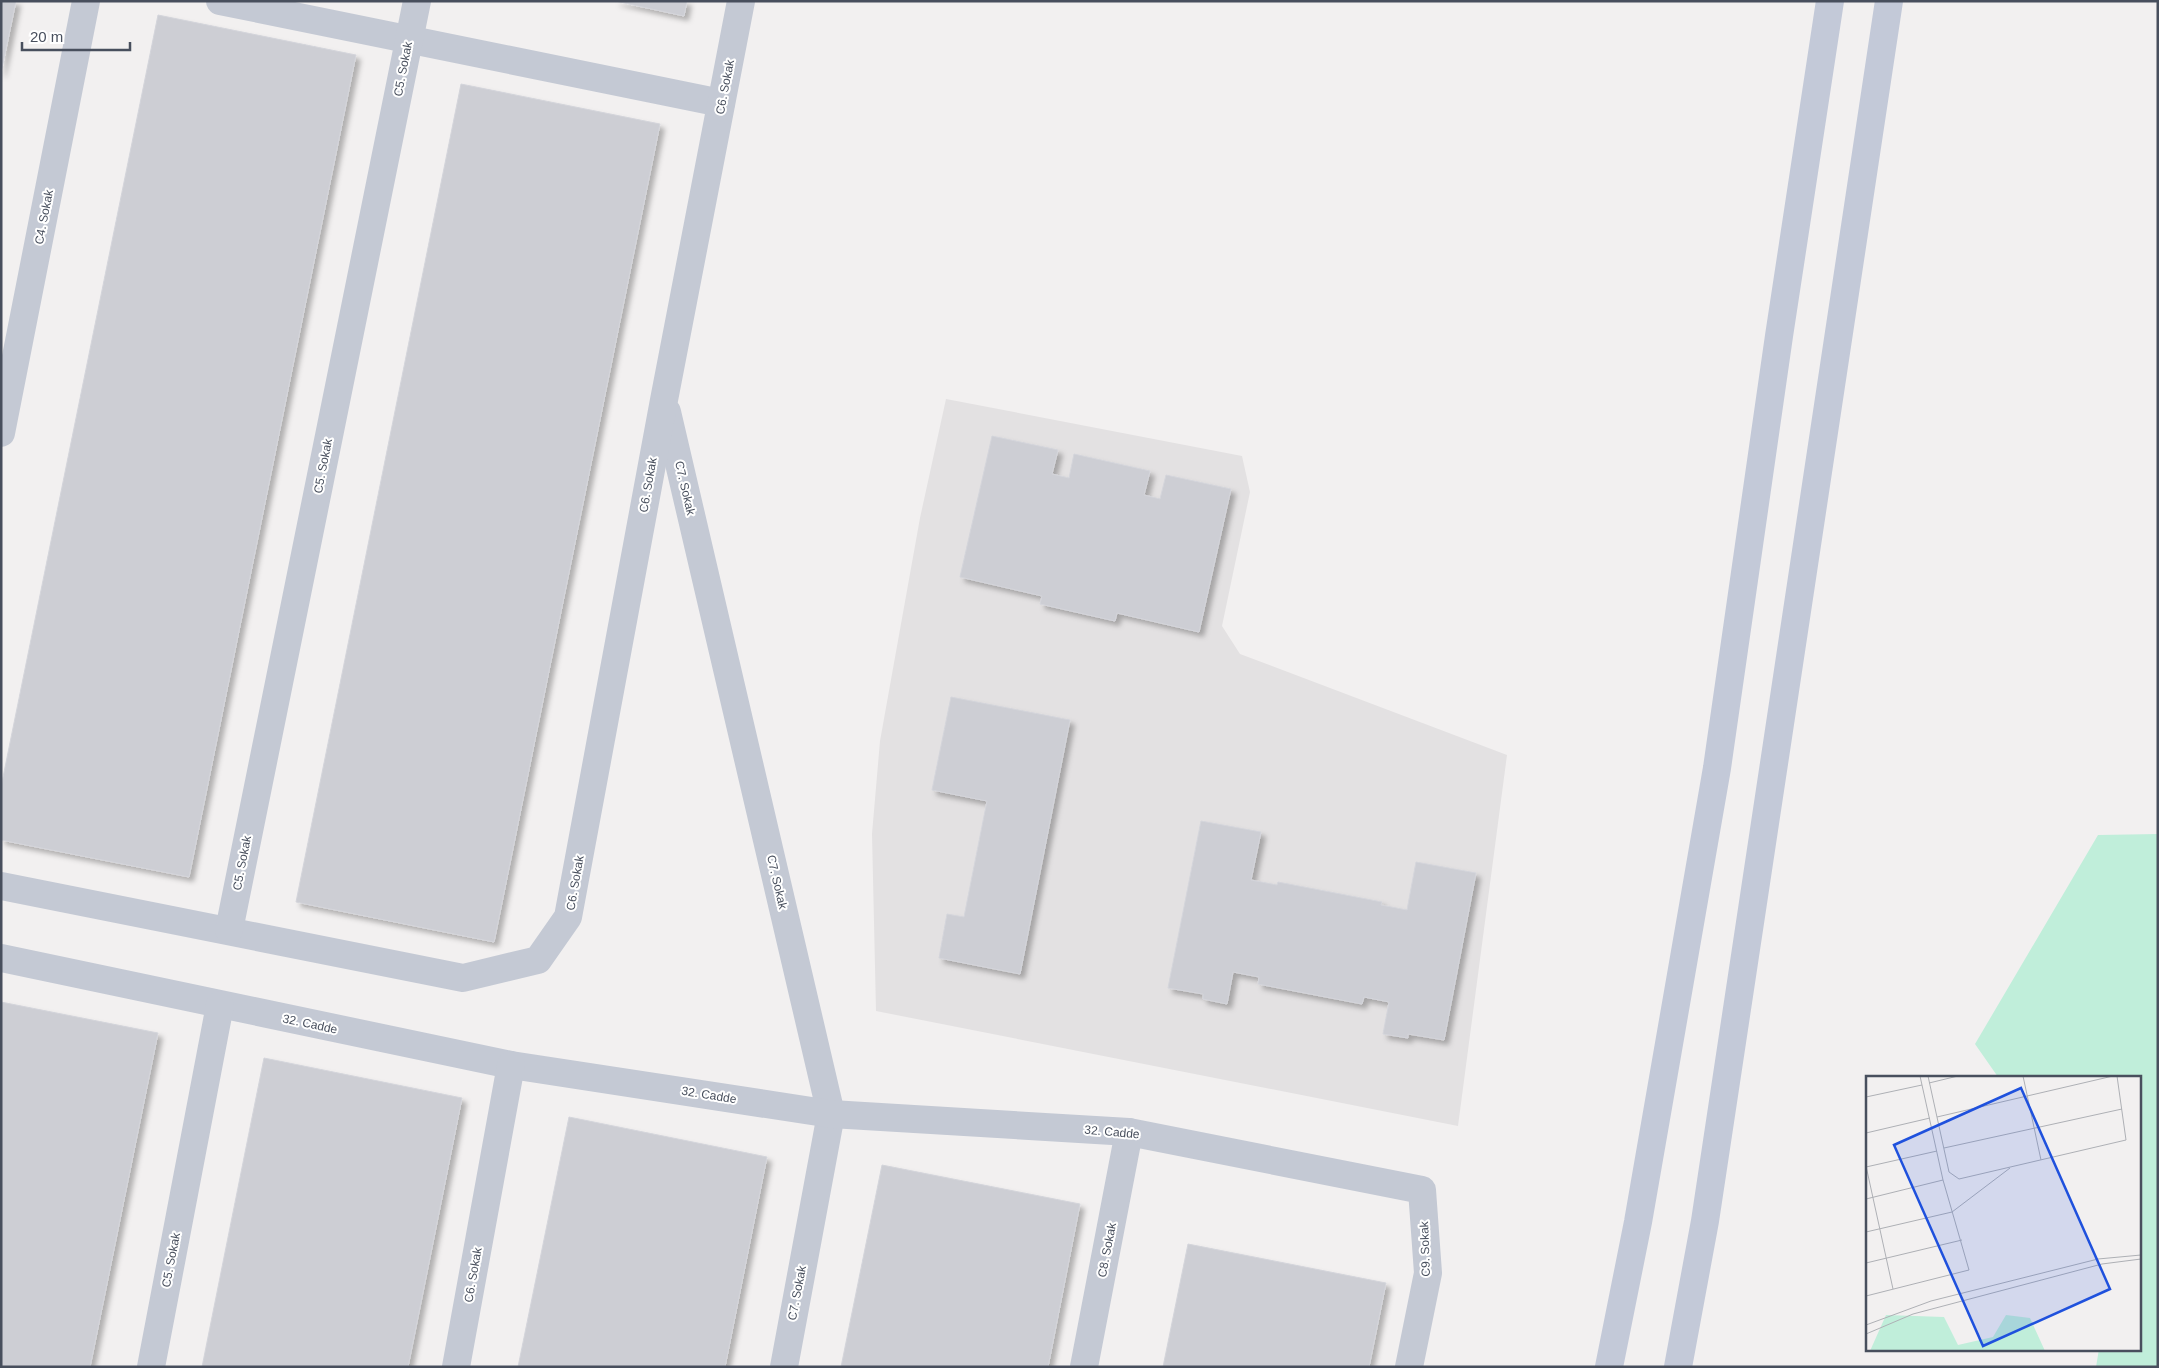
<svg xmlns="http://www.w3.org/2000/svg" width="2159" height="1368" font-family="Arial,sans-serif">
  <style>
    .education { fill: #e3e1e2 }
    .green { fill: #c0eeda }
    .building { fill: #cdced4; stroke: #d4d5db; filter: url(#shadow) }
    .lines { fill: none; stroke-linecap: round; stroke-linejoin: round }
    .minor { stroke: #c4c9d4; stroke-width: 28 }
    .secondary { stroke: #c3c9d8; stroke-width: 28 }
    .labels { text-anchor: middle; stroke-width: 4; stroke-linejoin: round; paint-order: stroke }
    .street-label { font-size: 12px; fill: #484f5d; stroke: #fff }
    .inset-road { fill: none; stroke: #aeb0b5; stroke-width: 1 }
    .view { fill: #1f51dd; fill-opacity: 0.15; stroke: #1f51dd; stroke-width: 2.5 }
    .inset-edge { fill: none; stroke: #484f5d; stroke-width: 2.5 }
  </style>
  <defs>
    <filter id="shadow"><feDropShadow dx="4.5" dy="4.5" stdDeviation="2.5" flood-color="#0004"/></filter>
  </defs>
  <rect width="100%" height="100%" fill="#f2f0f0"/>
  <!-- education -->
  <polygon class="education" points="946,399 1242,456 1250,492 1222,626 1240,654 1507,755 1458,1126 876,1011 872,834 880,741 920,518"/>
  <!-- green -->
  <polygon class="green" points="2158,834 2158,1367 2096,1367 2099,1349 2140,1349 2140,1077 1998,1077 1975,1044 2098,835"/>
  <!-- building -->
  <g class="building">
    <polygon points="1,1 16,1 1,73"/>
    <polygon points="615,1 687,1 684,16"/>
    <polygon points="158,15 356,55 189,877 1,840 1,787"/>
    <polygon points="461,84 660,124 494,942 296,902"/>
    <polygon points="992,436 1058,450 1052,474 1069,478 1074,454 1150,471 1144,495 1160,499 1166,475 1231,489 1199,632 1117,613 1115,621 1040,604 1042,596 960,577"/>
    <polygon points="951,697 1070,720 1020,974 939,958 947,914 964,917 987,801 932,790"/>
    <polygon points="1201,821 1261,832 1251,880 1277,885 1278,882 1382,902 1381,905 1407,910 1416,862 1476,873 1444,1040 1408,1034 1408,1038 1383,1034 1389,1002 1364,997 1362,1004 1258,984 1259,977 1233,972 1227,1004 1203,999 1203,994 1168,988"/>
    <polygon points="1,1002 158,1033 90,1367 1,1367"/>
    <polygon points="264,1058 462,1098 408,1367 202,1367"/>
    <polygon points="569,1117 767,1157 725,1367 518,1367"/>
    <polygon points="882,1165 1080,1204 1048,1367 841,1367"/>
    <polygon points="1188,1244 1386,1283 1369,1367 1163,1367"/>
  </g>
  <g class="lines">
    <!-- minor -->
    <g class="minor">
      <polyline points="220,1 721,103"/>
      <polyline points="667,412 831,1114 784,1367"/>
      <polyline points="1,433 86,1"/>
      <polyline points="1,886 463,978 538,960 568,917 664,400 741,1"/>
      <polyline points="229,930 417,1"/>
      <polyline points="1,958 511,1065 831,1114 1129,1132 1422,1190 1428,1273 1409,1367"/>
      <polyline points="151,1367 220,1005"/>
      <polyline points="456,1367 511,1065"/>
      <polyline points="1084,1367 1129,1132"/>
    </g>
    <!-- secondary -->
    <g class="secondary">
      <polyline points="1609,1367 1638,1222 1717,768 1779,336 1830,1"/>
      <polyline points="1678,1367 1705,1221 1889,1"/>
    </g>
  </g>
  <g class="labels">
    <!-- street labels -->
    <g class="street-label">
      <text transform="translate(403 69) rotate(-79)" y="4">C5. Sokak</text>
      <text transform="translate(725 87) rotate(-79)" y="4">C6. Sokak</text>
      <text transform="translate(44 217) rotate(-79)" y="4">C4. Sokak</text>
      <text transform="translate(323 466) rotate(-79)" y="4">C5. Sokak</text>
      <text transform="translate(648 485) rotate(-80)" y="4">C6. Sokak</text>
      <text transform="translate(685 488) rotate(77)" y="4">C7. Sokak</text>
      <text transform="translate(242 863) rotate(-79)" y="4">C5. Sokak</text>
      <text transform="translate(777 882) rotate(77)" y="4">C7. Sokak</text>
      <text transform="translate(575 883) rotate(-80)" y="4">C6. Sokak</text>
      <text transform="translate(310 1024) rotate(12)" y="4">32. Cadde</text>
      <text transform="translate(709 1095) rotate(9)" y="4">32. Cadde</text>
      <text transform="translate(1112 1132) rotate(5)" y="4">32. Cadde</text>
      <text transform="translate(1425 1249) rotate(-92)" y="4">C9. Sokak</text>
      <text transform="translate(1107 1250) rotate(-79)" y="4">C8. Sokak</text>
      <text transform="translate(171 1260) rotate(-79)" y="4">C5. Sokak</text>
      <text transform="translate(473 1275) rotate(-80)" y="4">C6. Sokak</text>
      <text transform="translate(797 1293) rotate(-79)" y="4">C7. Sokak</text>
    </g>
  </g>
  <!-- overview -->
  <g transform="translate(1866 1076)">
    <rect width="275" height="275" fill="#f2f0f0"/>
    <path d="M20 239 78 241 92 269 127 261 140 239 164 242 179 275H4Z" fill="#c0eeda"/>
    <path class="inset-road" d="M62 0 83 96 93 103 260 64 251 0M157 0 175 84M63 7 92 0M0 21 56 9M71 41 247 0M0 57 64 42M78 72 256 33M0 90 27 213M0 91 71 75M0 123 77 104M0 156 86 136 144 92M0 187 96 164M0 220 103 194 77 104 54 0M0 249 65 225 232 183 275 179M0 258 47 238 236 188 275 183"/>
    <path class="view" d="M155 12 244 213 117 270 28 69Z"/>
    <rect width="275" height="275" class="inset-edge"/>
  </g>
  <!-- border -->
  <rect width="2159" height="1368" fill="none" stroke="#484f5d" stroke-width="5"/>
  <!-- scale -->
  <path d="M22 42v8h108v-8" fill="none" stroke="#484f5d" stroke-width="2.5"/>
  <text x="30" y="42" font-size="15" fill="#484f5d" stroke="#ffffff" stroke-width="4" paint-order="stroke">20 m</text>
</svg>
